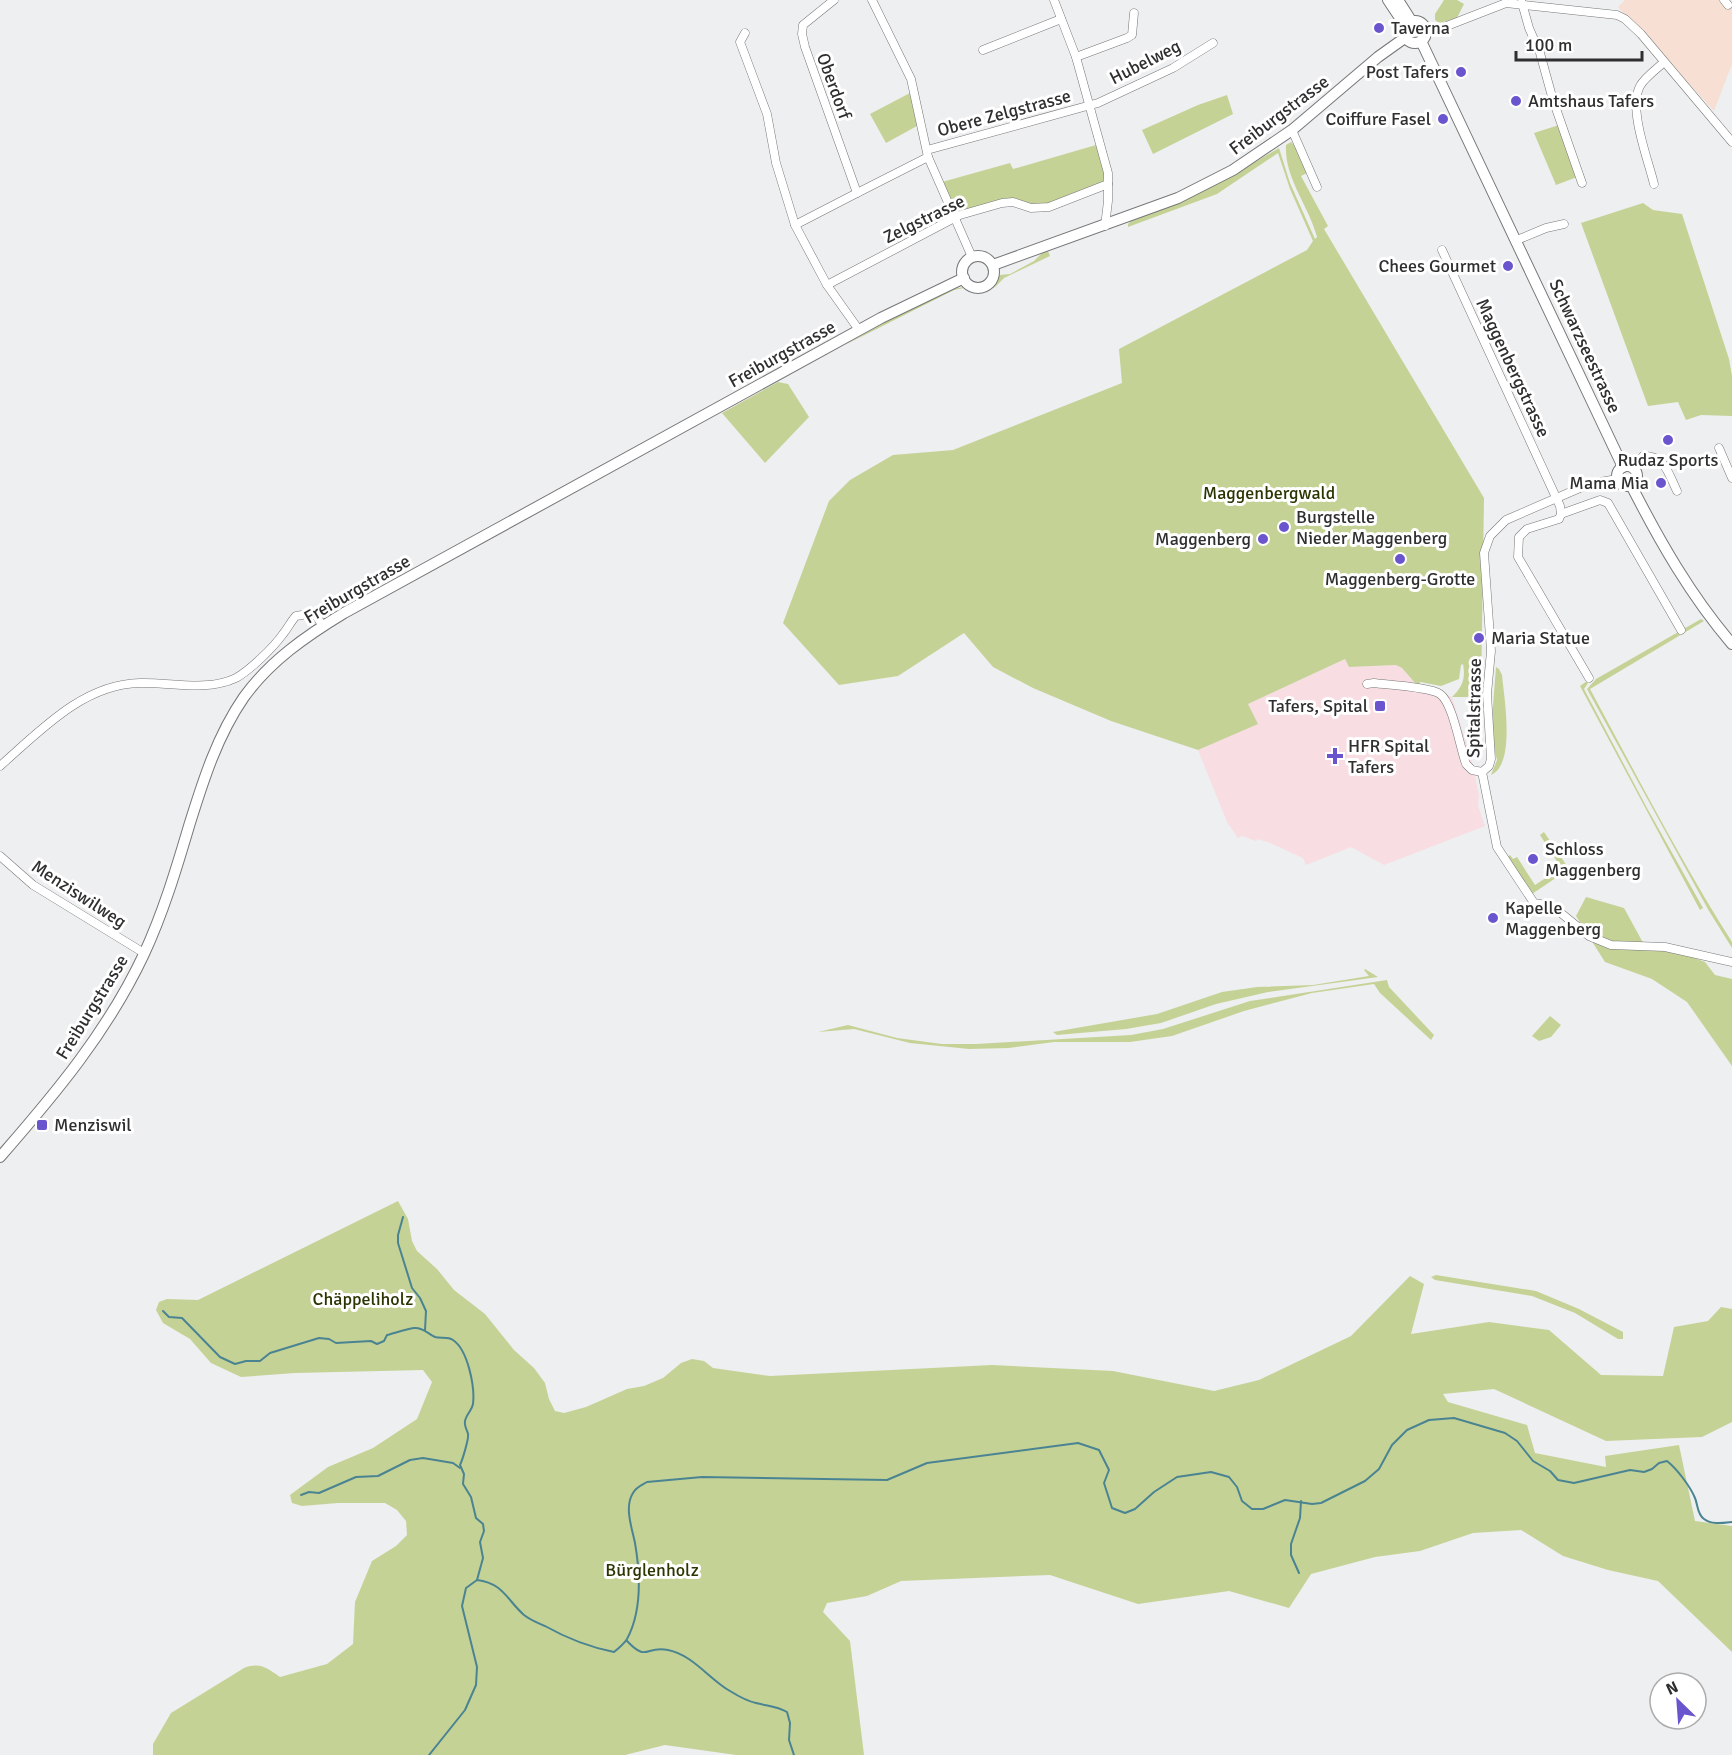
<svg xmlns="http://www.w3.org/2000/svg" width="1732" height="1755" font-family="Signika,sans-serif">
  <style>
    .education { fill: #f7dfd4 }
    .medical { fill: #f8dde2 }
    .green { fill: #c5d296 }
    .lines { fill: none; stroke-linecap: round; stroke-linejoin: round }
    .stream { stroke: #4a8492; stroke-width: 2 }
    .minor-casing { stroke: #767778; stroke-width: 9 }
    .secondary-casing { stroke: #767778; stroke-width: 12 }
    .minor { stroke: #fff; stroke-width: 8 }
    .secondary { stroke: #fff; stroke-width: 10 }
    .poi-dot { fill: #6b55ce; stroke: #fff; stroke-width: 2 }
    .labels { text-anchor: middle; stroke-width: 6; stroke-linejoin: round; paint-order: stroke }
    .poi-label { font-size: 18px; fill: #2f2f30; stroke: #fff; text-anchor: start }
    .street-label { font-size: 18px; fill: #2f2f30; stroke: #fff }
    .park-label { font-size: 18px; fill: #2c3402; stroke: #fff }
  </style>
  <rect width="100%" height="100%" fill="#eeeff0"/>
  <!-- education -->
  <polygon class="education" points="1625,0 1729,0 1732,5 1732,64 1714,111 1618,7"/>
  <!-- medical -->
  <polygon class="medical" points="1345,659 1349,667 1396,665 1402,668 1416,684 1452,697 1472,762 1479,796 1478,806 1485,826 1384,865 1351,847 1306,865 1303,858 1270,843 1258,839 1256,841 1242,836 1238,838 1227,822 1198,750 1257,724 1248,704"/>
  <!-- green -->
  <g class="green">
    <polygon points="1444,0 1457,0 1464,4 1457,18 1439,23 1435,20 1435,14"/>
    <polygon points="910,93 917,126 886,143 870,114"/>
    <polygon points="1227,95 1233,114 1153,154 1142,130 1198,105"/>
    <polygon points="1559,125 1577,177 1556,185 1534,133"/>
    <path d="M1291 142 1294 145 1307 173 1301 176 1328 226 1324 229 1484 498 1481 697H1452C1462 687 1466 679 1463 664L1461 665 1459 679 1441 686 1420 682 1419 685 1416 684 1402 668 1396 665 1349 667 1345 659 1248 704 1258 724 1198 750 1111 721 1033 688 993 667 964 633 898 676 839 685 783 623 829 501 850 480 893 455 953 450 1122 383 1119 349 1307 250 1313 241 1290 189 1278 153 1217 194 1128 227V224L1131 221 1181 201 1221 182 1279 148 1290 183 1315 239 1317 237C1309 206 1284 178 1286 145Z"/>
    <polygon points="1096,145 1105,175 1102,184 1051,203 1030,204 1005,198 962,211 952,206 942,182 1010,163 1013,169"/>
    <polygon points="1643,203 1653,210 1682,214 1729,359 1732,376 1732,416 1701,415 1686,420 1678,402 1648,406 1581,223"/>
    <polygon points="1048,251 1050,256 1004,278 995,287 982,293 964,288 954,290 845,345 893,318 953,289 964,287 977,290 984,289 1000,275 1010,274 1034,261 1042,253"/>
    <polygon points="778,382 788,384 809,417 765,463 722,413"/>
    <path d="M1701 619 1704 621 1590 689C1636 774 1680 860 1732 942V948L1709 911 1587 689 1596 679Z"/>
    <path d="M1496 667 1499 669 1502 675C1504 698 1516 764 1491 775L1497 760 1493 744 1492 719Z"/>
    <polygon points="1587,681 1588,683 1584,689 1647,808 1703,908 1700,910 1580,686"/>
    <polygon points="1544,832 1569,869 1532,894 1507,857 1510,855 1513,859 1517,857 1535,885 1561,868 1540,835"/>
    <polygon points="1586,897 1624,908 1647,950 1665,950 1684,954 1705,962 1715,975 1732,979 1732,1066 1687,1002 1652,979 1605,962 1576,916"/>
    <polygon points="1365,969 1378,977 1268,992 1216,1004 1161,1023 1126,1029 1057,1035 1053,1032 1157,1014 1222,992 1257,987 1313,985 1369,976 1364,970"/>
    <polygon points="1387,980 1389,987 1434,1035 1431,1040 1380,993 1374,984 1312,993 1244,1011 1172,1036 1130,1042 1054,1042 1009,1048 969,1049 910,1043 854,1029 818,1032 848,1025 897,1038 942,1044 976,1044 1131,1035 1163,1029 1250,1001"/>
    <polygon points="1550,1016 1561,1025 1551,1037 1539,1041 1532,1036"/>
    <path d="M398 1201 408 1219 412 1241 417 1251 437 1269 454 1290 485 1314 514 1350 534 1368 545 1383 549 1399 555 1411 564 1413 586 1407 627 1389 644 1386 663 1378 681 1363 692 1359 704 1361 713 1368 770 1376 992 1365 1113 1371 1214 1391 1259 1380 1351 1336 1410 1276 1424 1284 1411 1334 1489 1322 1549 1330 1601 1375 1663 1376 1674 1327 1708 1321 1721 1307 1732 1309V1422L1702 1437 1606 1441 1494 1389 1443 1394 1448 1402 1527 1425 1535 1453 1606 1467 1605 1456 1679 1445 1695 1521 1732 1526V1652L1658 1581 1608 1570 1563 1556 1521 1530 1473 1533 1420 1551 1375 1557 1311 1574 1289 1608 1229 1591 1138 1604 1050 1575 901 1581 867 1596 827 1603 823 1612 850 1641 864 1755H736L665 1745 625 1755H153V1744L171 1713 244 1668C260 1662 267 1668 280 1677L327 1664 353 1644 355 1602 372 1561 396 1546 407 1535 406 1521 397 1510 385 1503H338L302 1506 292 1503 290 1495 328 1467 373 1448 417 1419 432 1382 423 1370 295 1373 241 1377 211 1363 190 1339 163 1323 156 1310 159 1302 167 1299 198 1300Z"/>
    <polygon points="1436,1275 1536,1291 1579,1309 1623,1332 1623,1339 1618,1339 1575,1313 1532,1296 1435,1280 1431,1277"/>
  </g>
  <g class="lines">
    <!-- stream -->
    <g class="stream">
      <polyline points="403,1217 398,1235 398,1243 412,1288 420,1298 426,1311 425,1330"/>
      <path d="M163 1311 169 1317 182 1318 220 1357 235 1364 246 1361H260L270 1353 319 1338 329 1339 336 1343 371 1341 377 1344 384 1341 387 1335C395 1333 406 1329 414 1328 423 1327 428 1334 435 1337 441 1339 447 1336 453 1340 468 1350 475 1387 473 1404 472 1410 466 1415 465 1421 464 1427 467 1429 468 1434 469 1439 462 1461 460 1465L464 1474 463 1484 471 1497 476 1518 483 1524 484 1531 480 1542 483 1558 477 1580"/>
      <polyline points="301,1495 309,1492 319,1493 356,1477 378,1476 410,1460 423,1458 453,1463 460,1468"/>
      <polyline points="1299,1573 1291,1555 1291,1544 1300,1518 1301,1501"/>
      <path d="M627 1641C648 1663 645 1645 668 1650 693 1655 709 1679 730 1691 738 1696 747 1701 756 1703 767 1706 777 1706 787 1712L790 1723 789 1740 794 1755"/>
      <path d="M429 1755 465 1710 476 1685 477 1667 462 1606 466 1588 477 1580C503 1583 507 1600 524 1615 530 1620 538 1623 545 1626 568 1639 589 1647 614 1652 619 1648 624 1644 627 1639 642 1611 640 1572 635 1543 632 1528 624 1507 633 1493 636 1487 642 1485 647 1482L702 1477 887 1480 927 1463 1078 1443 1099 1450 1109 1470 1104 1483 1112 1508 1125 1513 1135 1509 1154 1492 1177 1477 1211 1472 1229 1477 1237 1487 1242 1501 1252 1509H1263L1285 1500 1312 1504 1321 1503 1365 1481 1379 1469 1392 1445 1407 1430 1429 1420 1454 1418 1505 1433 1517 1441 1533 1461 1550 1471 1558 1480 1574 1483 1630 1470 1644 1472 1652 1469 1659 1463 1667 1461C1677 1469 1690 1486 1695 1498 1698 1505 1697 1514 1704 1519 1712 1525 1723 1523 1732 1522"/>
    </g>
    <!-- minor casing -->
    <g class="minor-casing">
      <g id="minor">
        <polyline points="834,0 803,25 802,34 805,47 857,193 928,157"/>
        <polyline points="872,0 911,79 928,157 972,257"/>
        <polyline points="1054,0 1076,57 1108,173 1108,201 1105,226"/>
        <polyline points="1724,0 1728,5"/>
        <polyline points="1522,3 1529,28 1540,53 1553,100 1582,183"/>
        <polyline points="1425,29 1439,29 1506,3 1617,15 1625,19 1641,34 1732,142"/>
        <polyline points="745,33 740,42 767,114 776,163 795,225 827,285 859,330"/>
        <polyline points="983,50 1061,19"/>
        <polyline points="1076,57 1127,38 1132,35 1134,13"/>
        <polyline points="1292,130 1317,187"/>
        <polyline points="927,150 1098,103 1173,68 1213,43"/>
        <path d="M1654 184C1648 159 1628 109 1640 86 1645 77 1657 69 1664 62"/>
        <polyline points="795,225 857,193"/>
        <polyline points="1517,240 1546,228 1564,224"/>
        <polyline points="1442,250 1560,506 1561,514 1559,519 1527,529 1519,537 1518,557 1589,678"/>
        <polyline points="827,285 960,215 1002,203 1013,202 1031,208 1049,207 1108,184"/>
        <polyline points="1719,448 1732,478"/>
        <path d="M1634 469 1643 456C1665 455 1669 475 1677 491"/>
        <polyline points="1561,514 1600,500 1608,503 1681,630"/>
        <path d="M1367 684 1374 683C1388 685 1430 687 1440 694 1453 703 1460 748 1466 764L1472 770 1482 772"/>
        <path d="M0 766C40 731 83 684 140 683 171 682 206 692 236 678 250 670 273 648 283 634 288 628 291 621 296 616L314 613 323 626"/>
        <polyline points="1482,772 1489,766 1491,759 1487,694 1491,651 1484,553 1490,536 1506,520 1589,484 1617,479"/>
        <polyline points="1482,772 1497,847 1534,903 1546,905 1556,909 1589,936 1611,945 1665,947 1732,962"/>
        <polyline points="0,856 33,885 144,953"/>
      </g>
    </g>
    <!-- secondary casing -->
    <g class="secondary-casing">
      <g id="secondary">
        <polyline points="1388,0 1406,27"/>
        <polyline points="1398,0 1412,22"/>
        <circle cx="1415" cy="32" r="11"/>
        <polyline points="1421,41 1623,467"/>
        <circle cx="978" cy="272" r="16"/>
        <polyline points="993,265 1178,198 1233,170 1292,130 1378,57 1406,37"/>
        <circle cx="1627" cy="476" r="10"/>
        <path d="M1631 485C1660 542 1691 596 1732 644"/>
        <path d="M0 1157C55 1094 108 1031 144 954 163 913 176 870 189 826 203 781 217 736 244 697 270 661 306 636 344 613L881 318 964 278"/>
      </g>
    </g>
    <!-- minor -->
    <use href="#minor" class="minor"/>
    <!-- secondary -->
    <use href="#secondary" class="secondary"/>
  </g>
  <!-- markers -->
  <g class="poi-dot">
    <circle cx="1379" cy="28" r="6"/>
    <circle cx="1461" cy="72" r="6"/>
    <circle cx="1516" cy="101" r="6"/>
    <circle cx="1443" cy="119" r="6"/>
    <circle cx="1508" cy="266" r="6"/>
    <circle cx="1668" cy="440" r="6"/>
    <circle cx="1661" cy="483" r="6"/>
    <circle cx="1284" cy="527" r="6"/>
    <circle cx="1263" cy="539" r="6"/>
    <circle cx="1400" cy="559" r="6"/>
    <circle cx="1479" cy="638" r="6"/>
    <rect x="1374" y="700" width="12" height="12" rx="3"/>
    <path d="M1332 747h6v6h6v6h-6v6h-6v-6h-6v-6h6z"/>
    <circle cx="1533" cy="859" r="6"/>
    <circle cx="1493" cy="918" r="6"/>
    <rect x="36" y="1119" width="12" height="12" rx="3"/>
  </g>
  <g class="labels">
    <!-- poi labels -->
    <g class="poi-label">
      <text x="1391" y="34">Taverna</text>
      <text x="1449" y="78" text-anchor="end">Post Tafers</text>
      <text x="1528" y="107">Amtshaus Tafers</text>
      <text x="1431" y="125" text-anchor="end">Coiffure Fasel</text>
      <text x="1496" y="272" text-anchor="end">Chees Gourmet</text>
      <text x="1668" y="466" text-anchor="middle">Rudaz Sports</text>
      <text x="1649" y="489" text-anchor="end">Mama Mia</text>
      <text x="1296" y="523">Burgstelle<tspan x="1296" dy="21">Nieder Maggenberg</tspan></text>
      <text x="1251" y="545" text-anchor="end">Maggenberg</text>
      <text x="1400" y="585" text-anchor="middle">Maggenberg-Grotte</text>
      <text x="1491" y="644">Maria Statue</text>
      <text x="1368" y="712" text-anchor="end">Tafers, Spital</text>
      <text x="1348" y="752">HFR Spital<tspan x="1348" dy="21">Tafers</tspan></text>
      <text x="1545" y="855">Schloss<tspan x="1545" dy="21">Maggenberg</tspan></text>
      <text x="1505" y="914">Kapelle<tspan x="1505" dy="21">Maggenberg</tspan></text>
      <text x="54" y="1131">Menziswil</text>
    </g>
    <!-- street labels -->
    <g class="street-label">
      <text transform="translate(1145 62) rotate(-27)" y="6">Hubelweg</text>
      <text transform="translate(834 86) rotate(70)" y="6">Oberdorf</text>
      <text transform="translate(1004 113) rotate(-15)" y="6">Obere Zelgstrasse</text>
      <text transform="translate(1279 115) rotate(-37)" y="6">Freiburgstrasse</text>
      <text transform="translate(924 219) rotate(-26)" y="6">Zelgstrasse</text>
      <text transform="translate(1585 346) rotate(65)" y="6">Schwarzseestrasse</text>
      <text transform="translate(782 354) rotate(-29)" y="6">Freiburgstrasse</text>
      <text transform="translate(1513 368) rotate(65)" y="6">Maggenbergstrasse</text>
      <text transform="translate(357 589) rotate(-30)" y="6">Freiburgstrasse</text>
      <text transform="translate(1474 708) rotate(-89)" y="6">Spitalstrasse</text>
      <text transform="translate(79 894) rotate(33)" y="6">Menziswilweg</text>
      <text transform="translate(92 1007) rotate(-58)" y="6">Freiburgstrasse</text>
    </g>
    <!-- park labels -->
    <g class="park-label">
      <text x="1269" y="499">Maggenbergwald</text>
      <text x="363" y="1305">Chäppeliholz</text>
      <text x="652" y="1576">Bürglenholz</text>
    </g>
  </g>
  <!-- north arrow -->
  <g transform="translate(1678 1701) rotate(335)"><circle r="28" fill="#ffffff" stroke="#acacac" stroke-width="1.5"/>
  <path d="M0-4.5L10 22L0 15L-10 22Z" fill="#6b55ce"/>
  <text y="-9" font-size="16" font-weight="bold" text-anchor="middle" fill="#2f2f30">N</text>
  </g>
  <!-- scale -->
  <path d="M1516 51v9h126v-9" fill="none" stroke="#2f2f30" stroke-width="3"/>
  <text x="1525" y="51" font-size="18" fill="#2f2f30" stroke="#ffffff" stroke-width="4.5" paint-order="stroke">100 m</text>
</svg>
